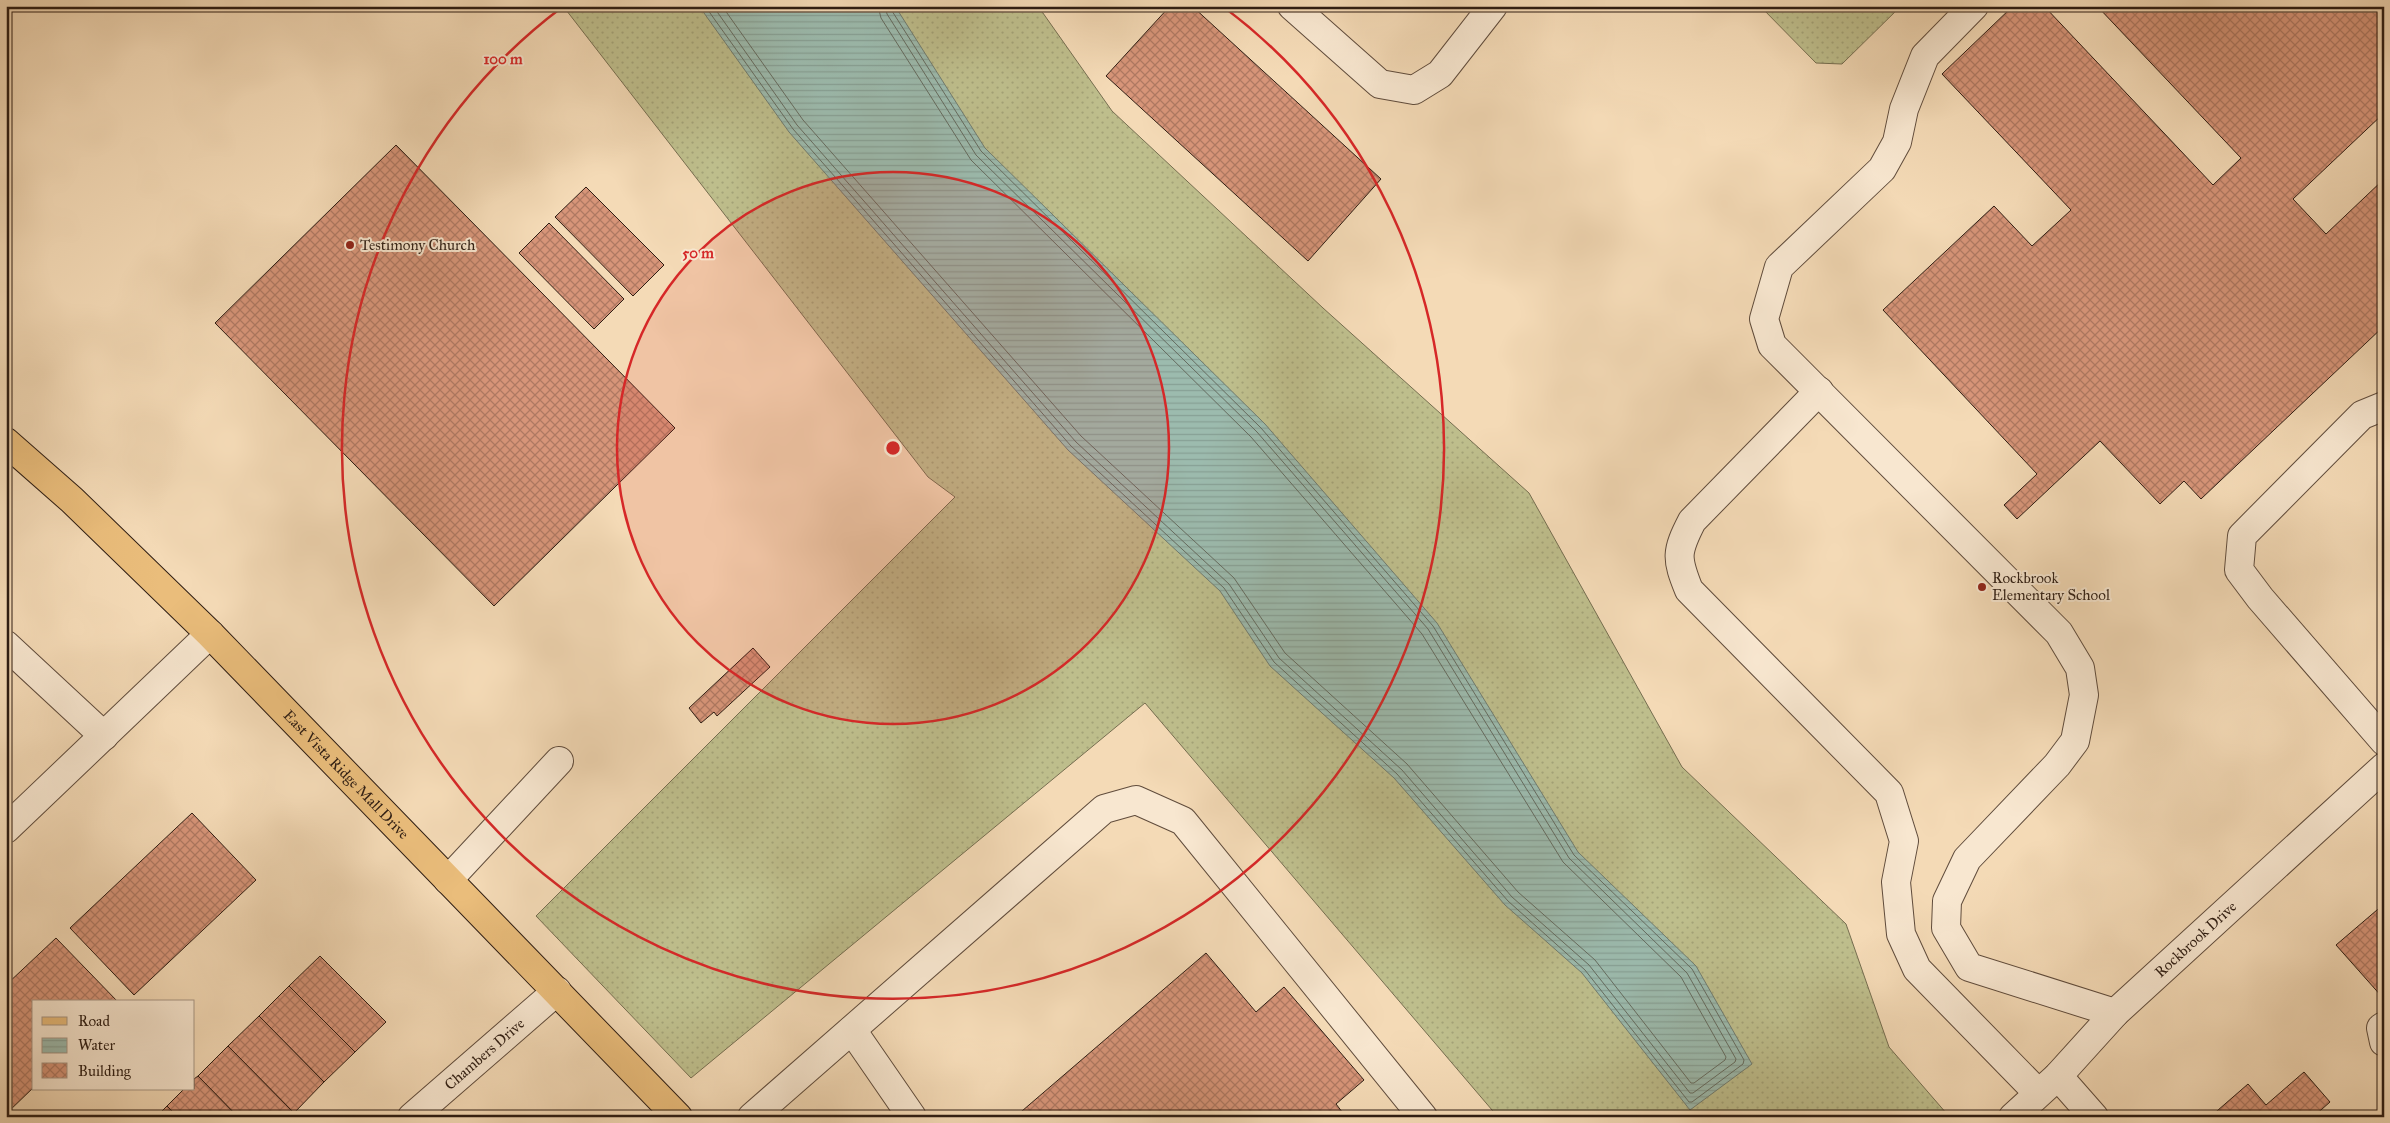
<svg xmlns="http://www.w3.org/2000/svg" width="2390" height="1123" font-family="'IM FELL Great Primer',serif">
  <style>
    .grass { fill: url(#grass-dots); stroke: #766e50 }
    .water { fill: url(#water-rules); stroke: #707c70 }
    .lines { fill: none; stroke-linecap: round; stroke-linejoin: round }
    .shore { stroke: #656c60; stroke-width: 1 }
    .building { fill: url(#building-cross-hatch); stroke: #2e1d13 }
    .minor-casing { stroke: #604c3c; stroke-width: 30 }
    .major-casing { stroke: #2e1d13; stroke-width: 30 }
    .minor { stroke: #f8e7d0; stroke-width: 28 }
    .major { stroke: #eabd7b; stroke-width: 28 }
    .ring { fill: none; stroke: #d62828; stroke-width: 2.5 }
    .poi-dot { fill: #8f2418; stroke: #f8e7d0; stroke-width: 2 }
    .labels { text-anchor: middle; stroke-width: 4; stroke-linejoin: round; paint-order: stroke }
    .poi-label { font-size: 15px; fill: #2e1d13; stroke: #f8e7d0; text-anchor: start }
    .street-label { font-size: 15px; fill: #2e1d13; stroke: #f8e7d0 }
    .centre { fill: #d62828; stroke: #f8e7d0; stroke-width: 2.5 }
    .ring-label { font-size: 15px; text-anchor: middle; font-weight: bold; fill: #d62828; stroke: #f8e7d0; stroke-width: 4; stroke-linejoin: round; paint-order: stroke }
  </style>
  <defs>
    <pattern id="grass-dots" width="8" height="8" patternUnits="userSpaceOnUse" patternTransform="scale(1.25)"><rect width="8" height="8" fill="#bebe8c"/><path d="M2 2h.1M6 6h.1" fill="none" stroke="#a4a378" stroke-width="1.8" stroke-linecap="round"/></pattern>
    <pattern id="water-rules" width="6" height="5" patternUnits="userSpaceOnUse" patternTransform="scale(1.25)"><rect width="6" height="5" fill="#9cbbae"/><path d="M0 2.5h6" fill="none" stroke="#87a095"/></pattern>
    <pattern id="building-cross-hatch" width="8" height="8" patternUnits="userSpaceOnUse" patternTransform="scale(1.25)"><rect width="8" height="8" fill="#d79579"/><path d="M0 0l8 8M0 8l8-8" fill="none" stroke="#af7962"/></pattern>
  </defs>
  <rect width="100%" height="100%" fill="#f4dab6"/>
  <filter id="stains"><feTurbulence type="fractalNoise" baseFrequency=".004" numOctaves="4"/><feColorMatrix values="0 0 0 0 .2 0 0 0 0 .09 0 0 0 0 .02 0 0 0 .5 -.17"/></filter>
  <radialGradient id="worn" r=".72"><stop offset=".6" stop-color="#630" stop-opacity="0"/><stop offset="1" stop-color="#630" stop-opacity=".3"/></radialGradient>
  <!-- grass -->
  <g class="grass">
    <polygon points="563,6 1038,6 1112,111 1323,308 1529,493 1682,767 1846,924 1889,1047 1947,1114 1944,1117 1498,1117 1145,703 691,1078 536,916 955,497 928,477"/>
    <polygon points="1760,6 1901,6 1842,64 1816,63"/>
  </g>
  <!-- water -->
  <polygon class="water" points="699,6 895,6 985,148 1265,424 1437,623 1578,852 1696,966 1752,1064 1690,1110 1582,973 1505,905 1394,778 1270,666 1220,591 1068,450 789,132"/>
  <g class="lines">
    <!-- shore -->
    <g class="shore">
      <polyline points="705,6 793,129 1071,446 1224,588 1274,662 1397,774 1508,901 1585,970 1689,1102 1692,1102 1743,1064 1744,1060 1692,969 1574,855 1433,626 1261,428 981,151 892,11 892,6"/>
      <polyline points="713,6 797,125 1076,442 1229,584 1279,658 1402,770 1512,897 1589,965 1690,1093 1693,1093 1735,1062 1736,1059 1687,973 1569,858 1428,629 1257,432 976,155 887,14 885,6"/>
      <polyline points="722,6 803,120 1081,436 1234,578 1285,653 1407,764 1518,892 1595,960 1691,1083 1694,1083 1725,1060 1726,1057 1681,977 1563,862 1422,634 1251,437 971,160 881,18 878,6"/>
    </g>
  </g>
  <!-- building -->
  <g class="building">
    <polygon points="1170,6 1192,6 1381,179 1308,261 1106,76"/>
    <polygon points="2013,6 2044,6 2213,185 2241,158 2097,6 2384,6 2384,113 2293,199 2326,234 2384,179 2384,326 2201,499 2184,481 2160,504 2100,441 2017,519 2004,505 2037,474 1883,310 1994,206 2032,246 2071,210 1942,74"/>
    <polygon points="396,145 675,428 494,606 215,323"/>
    <polygon points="586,187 664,265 633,296 555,217"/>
    <polygon points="549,223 624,299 594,329 519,253"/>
    <polygon points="753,648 770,667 717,716 714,712 701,723 689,708"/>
    <polygon points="192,813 256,880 134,995 70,928"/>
    <polygon points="2384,904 2384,997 2383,998 2336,945"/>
    <polygon points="56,938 118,1002 34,1002 34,1087 6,1114 6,985"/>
    <polygon points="1206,953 1256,1012 1284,987 1364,1080 1336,1104 1346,1117 1015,1117"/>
    <polygon points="320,956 386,1022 355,1052 289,986"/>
    <polygon points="289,986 355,1052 324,1082 259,1016"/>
    <polygon points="259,1016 324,1082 294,1113 228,1046"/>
    <polygon points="228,1046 294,1113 289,1117 238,1117 198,1076"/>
    <polygon points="2304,1072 2330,1102 2313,1117 2210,1117 2248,1084 2266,1105"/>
    <polygon points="198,1076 238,1117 178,1117 167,1106 184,1089 194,1089 194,1079"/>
    <polygon points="167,1106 178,1117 156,1117"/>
  </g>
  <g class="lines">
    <!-- minor casing -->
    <g class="minor-casing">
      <g id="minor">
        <polyline points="1292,6 1380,84 1414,90 1440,74 1493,6"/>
        <polyline points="1974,6 1925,56 1904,109 1897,142 1882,169 1779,267 1764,319 1772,345 2059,633 2080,668 2084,695 2075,741 2057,765 1967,859 1947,901 1946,928 1969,967 2115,1013"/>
        <path d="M1819 391 1692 521C1676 552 1676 558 1689 590L1889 793 1904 841 1896 882 1901 934 1917 969 2038 1093"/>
        <polyline points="2384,406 2362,415 2242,536 2239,570 2260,598 2384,741"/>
        <polyline points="6,645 104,736"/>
        <polyline points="6,829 210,634"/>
        <polyline points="448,880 559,761"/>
        <polyline points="2384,1026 2381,1028 2384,1042"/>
        <polyline points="852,1030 912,1117"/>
        <polyline points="2058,1076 2094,1117"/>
        <path id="s1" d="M412 1117 557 991"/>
        <polyline points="752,1117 1104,809 1136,800 1183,821 1423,1117"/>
        <path id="s2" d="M2013 1117 2058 1076 2115 1013 2384 767"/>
      </g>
    </g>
    <!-- major casing -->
    <g class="major-casing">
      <g id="major">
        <path id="s3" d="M6 442 72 500 210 634 678 1117"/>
      </g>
    </g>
    <!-- minor -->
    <use href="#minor" class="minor"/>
    <!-- major -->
    <use href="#major" class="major"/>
  </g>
  <!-- distance rings -->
  <circle cx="893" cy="448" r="276" fill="#d62828" fill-opacity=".12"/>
  <g class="ring">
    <circle cx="893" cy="448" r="276"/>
    <path d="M1225 8A551 551 0 1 1 561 8"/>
  </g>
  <!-- markers -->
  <g class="poi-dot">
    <circle cx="350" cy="245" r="5"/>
    <circle cx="1982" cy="587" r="5"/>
  </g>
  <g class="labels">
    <!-- poi labels -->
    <g class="poi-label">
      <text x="360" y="250">Testimony Church</text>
      <text x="1992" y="583">Rockbrook<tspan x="1992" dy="17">Elementary School</tspan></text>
    </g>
    <!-- street labels -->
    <g class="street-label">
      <text dy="5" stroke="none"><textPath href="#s3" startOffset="476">East Vista Ridge Mall Drive</textPath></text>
      <text dy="5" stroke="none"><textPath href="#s2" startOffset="255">Rockbrook Drive</textPath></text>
      <text dy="5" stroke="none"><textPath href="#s1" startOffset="96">Chambers Drive</textPath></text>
    </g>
  </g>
  <circle cx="893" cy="448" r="8" class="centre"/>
  <g class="ring-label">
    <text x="503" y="64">100 m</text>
    <text x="698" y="258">50 m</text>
  </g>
  <!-- margin -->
  <rect width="2390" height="1123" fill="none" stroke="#f4dab6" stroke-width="25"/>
  <rect x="8" y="8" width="2375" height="1108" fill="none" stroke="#2e1d13" stroke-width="2.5"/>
  <rect x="12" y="12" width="2365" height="1098" fill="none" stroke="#2e1d13"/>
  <!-- legend -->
  <rect x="32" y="1000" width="162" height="90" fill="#f8e7d0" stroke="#a79684"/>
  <rect x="42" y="1017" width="25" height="8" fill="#eabd7b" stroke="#a79684"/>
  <text x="78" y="1026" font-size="15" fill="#2e1d13">Road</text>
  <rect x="42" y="1038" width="25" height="15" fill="url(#water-rules)" stroke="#a79684"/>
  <text x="78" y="1050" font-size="15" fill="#2e1d13">Water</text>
  <rect x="42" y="1063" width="25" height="15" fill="url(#building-cross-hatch)" stroke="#a79684"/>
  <text x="78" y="1076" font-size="15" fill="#2e1d13">Building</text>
  <rect width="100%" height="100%" filter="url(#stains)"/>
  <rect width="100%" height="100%" fill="url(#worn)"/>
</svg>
